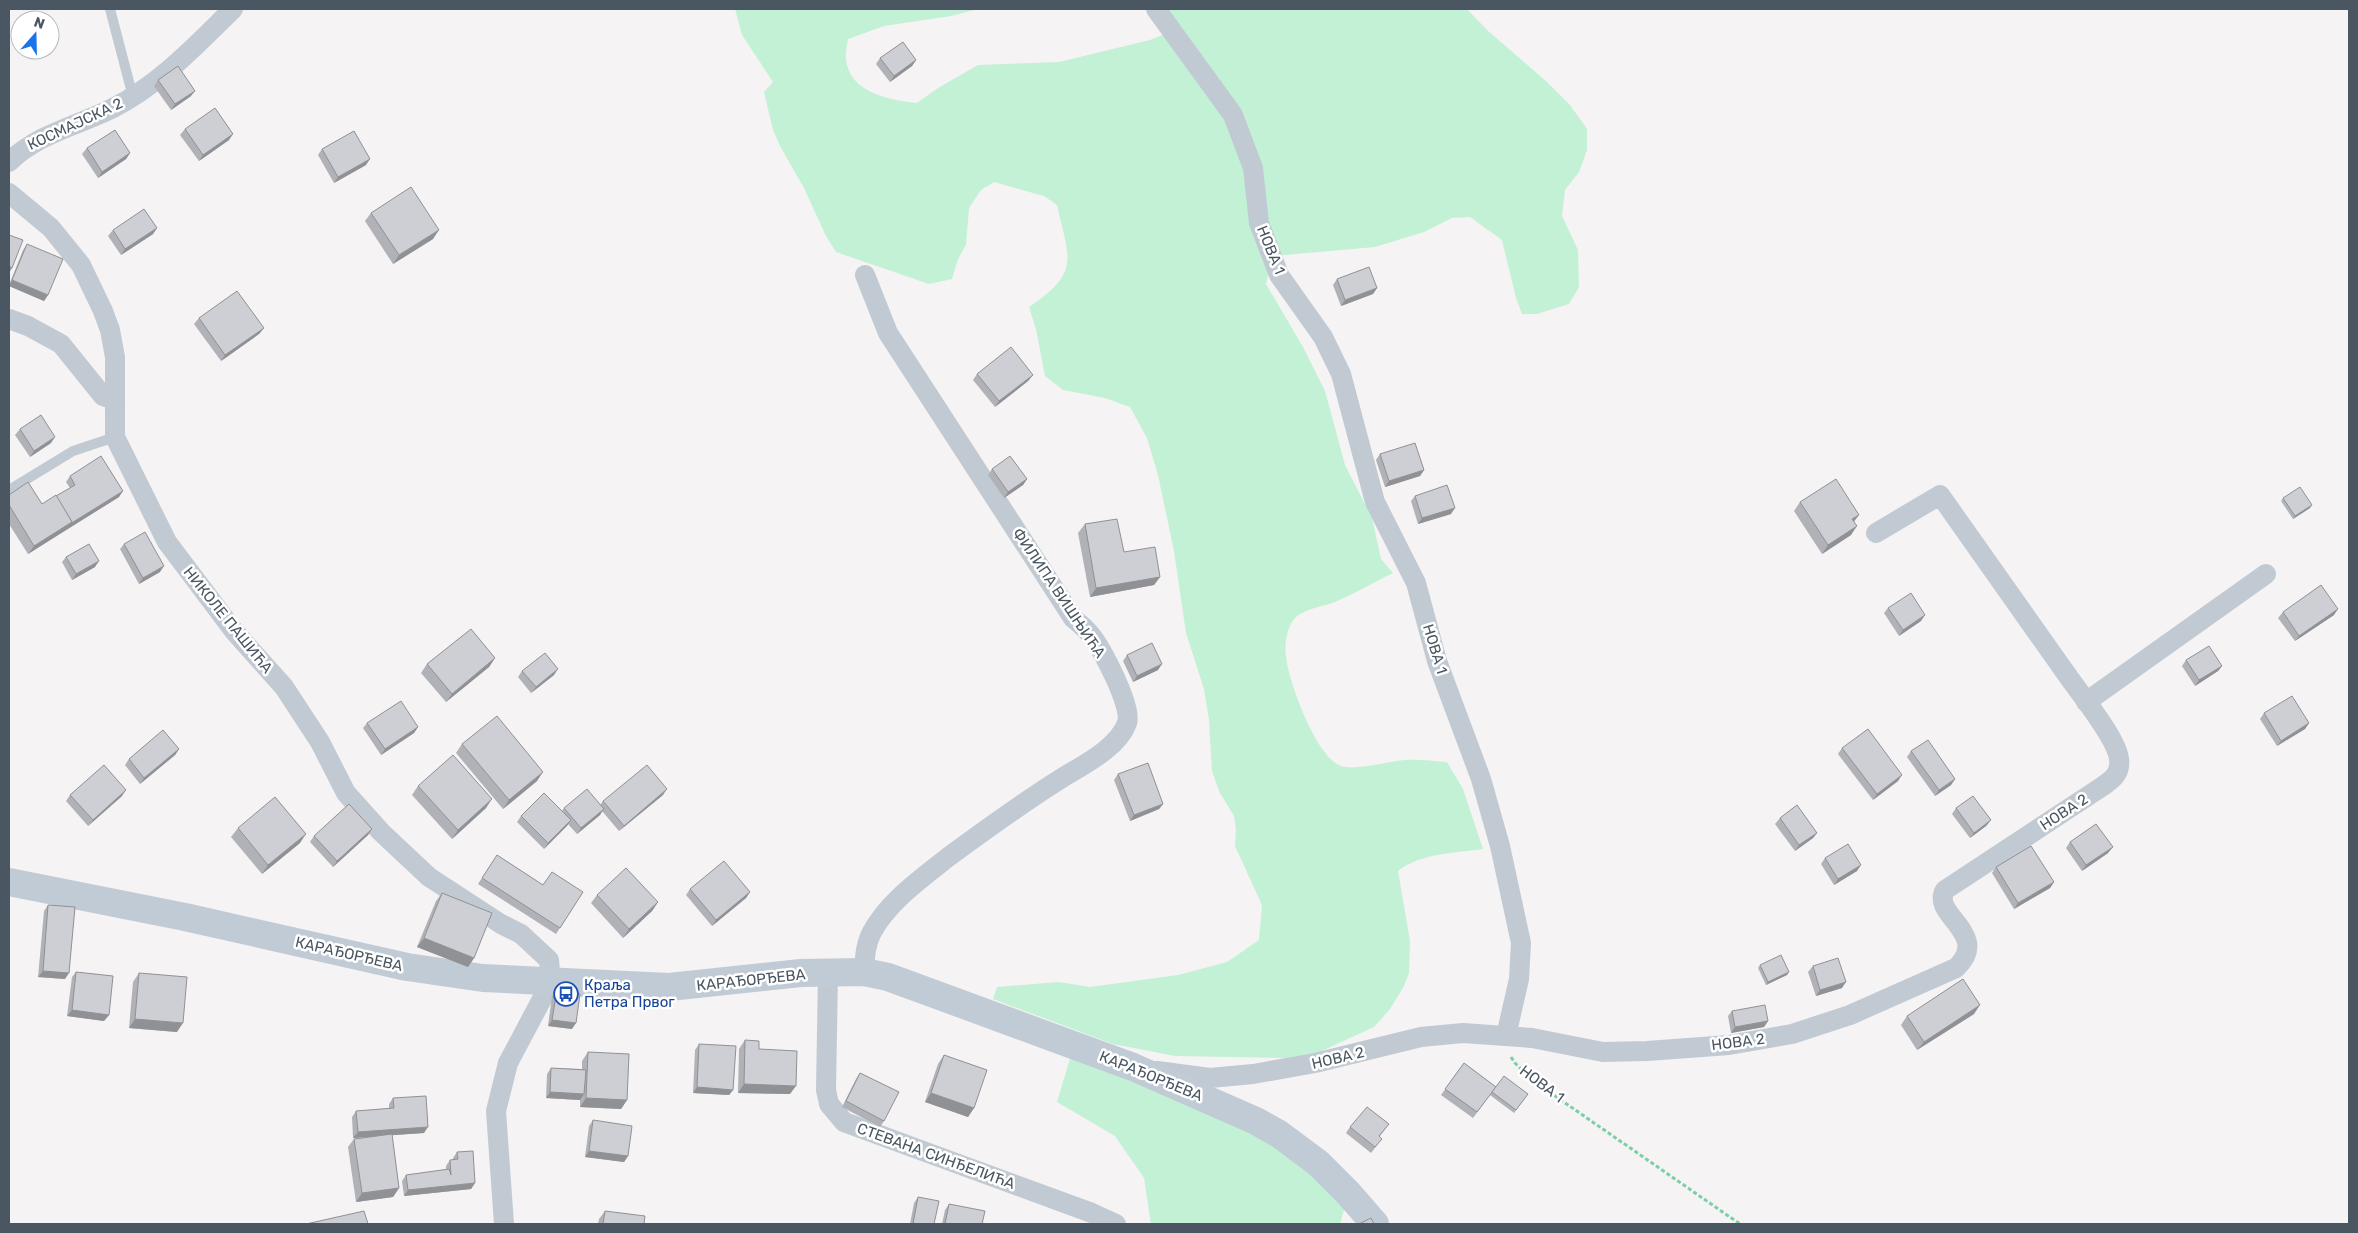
<svg xmlns="http://www.w3.org/2000/svg" width="2358" height="1233" font-family="Rubik,sans-serif">
  <style>
    .green { fill: #c3f1d5 }
    .lines { fill: none; stroke-linecap: round; stroke-linejoin: round }
    .path { stroke: #7ad0a6; stroke-width: 3; stroke-dasharray: 4 2.5; stroke-linecap: butt }
    .lane { stroke: #c1cad2; stroke-width: 10 }
    .street { stroke: #c1cad2; stroke-width: 20 }
    .secondary { stroke: #c1cbd6; stroke-width: 28 }
    .wall { fill: #b0b2b7 }
    .shaded-wall { fill: #909195 }
    .building { fill: #cdcfd5; stroke: #909195 }
    .labels { text-anchor: middle; stroke-width: 5; stroke-linejoin: round; paint-order: stroke }
    .street-label { font-size: 15px; fill: #4a5661; stroke: #fff }
    .transit-label { font-size: 15px; fill: #164399; stroke: #fff; text-anchor: start }
  </style>
  <rect width="100%" height="100%" fill="#f5f3f3"/>
  <!-- green -->
  <g class="green">
    <path d="M735 9H978L951 16 884 26 848 39C847 45 845 53 846 59 849 93 890 100 917 103L938 88 978 65 1059 62 1150 40 1165 34 1148 9H1467L1487 30 1547 82 1570 105 1587 129V150L1579 172 1565 190 1562 216 1578 250 1579 287 1569 304 1537 314H1522L1516 298 1502 240 1470 217 1452 218 1424 232 1375 247 1273 256 1266 284 1303 347 1325 391 1345 465 1372 518 1381 559 1393 573C1374 582 1354 594 1335 602 1322 607 1307 608 1296 617 1287 625 1284 645 1286 656 1288 681 1316 757 1341 766 1354 771 1390 761 1405 760 1418 759 1433 761 1447 762L1463 789 1483 849C1455 853 1421 853 1398 871L1410 941 1409 973 1404 986 1390 1009 1374 1027 1315 1054 1285 1058 1175 1056 1113 1044 993 999 997 987 1059 982 1090 987 1178 975 1227 962 1259 940 1262 905 1235 846 1236 829 1234 816 1220 793 1212 771 1209 720 1204 689 1186 633 1174 551 1158 475 1147 438 1130 407 1105 398 1063 390 1045 376 1036 329 1029 307C1081 272 1069 259 1057 205L1044 196 994 182 981 190 969 208 966 245 958 259 952 279 929 284 836 252 826 236 804 188 780 146 773 130 764 92 773 82 742 35Z"/>
    <polygon points="1074,1045 1240,1115 1346,1203 1340,1224 1151,1224 1144,1178 1115,1136 1057,1102"/>
  </g>
  <g class="lines">
    <!-- path -->
    <polyline class="path" points="1511,1057 1515,1063 1532,1080 1740,1224"/>
    <!-- lane -->
    <g class="lane">
      <polyline points="110,9 133,97"/>
      <polyline points="9,490 73,451 115,437"/>
    </g>
    <!-- street -->
    <g class="street">
      <polyline points="1156,9 1233,115 1253,168 1259,223 1279,275 1323,337 1341,374 1375,502 1416,583 1437,661 1481,779 1500,846 1521,943 1519,979 1506,1036"/>
      <path d="M9 162C39 133 77 126 113 108 160 84 196 45 233 9"/>
      <polyline points="9,193 51,228 81,265 103,311 110,330 115,357 115,437 167,542 234,631 284,687 320,742 346,793 381,832 429,877 501,924 521,934 549,960 551,982 508,1063 496,1111 504,1224"/>
      <polyline points="9,319 28,326 61,344 103,396 115,400"/>
      <polyline points="2086,702 2266,574"/>
      <path d="M864 972C865 958 865 945 872 932 889 901 921 879 947 858 985 830 1022 803 1062 778 1083 765 1118 748 1127 723 1133 707 1101 647 1090 634 1085 628 1079 623 1073 618L888 333 865 275"/>
      <polyline points="828,973 826,1090 829,1104 844,1122 1092,1213 1116,1224"/>
      <path d="M1157 1071 1210 1078 1253 1074 1315 1063 1421 1037 1463 1033 1532 1038 1603 1052 1647 1051 1729 1045 1792 1034 1850 1015 1956 968C1992 934 1930 915 1945 890L2103 786C2113 779 2121 773 2119 759 2117 739 2082 696 2070 679 2026 617 1983 556 1940 495L1876 533"/>
    </g>
    <!-- secondary -->
    <polyline class="secondary" points="9,882 185,917 407,967 483,978 669,987 801,973 864,972 888,977 1133,1067 1256,1121 1279,1134 1318,1163 1348,1193 1375,1224"/>
  </g>
  <!-- wall -->
  <g class="wall">
    <polygon points="880,58 916,60 912,66 890,82 876,64"/>
    <polygon points="158,80 191,96 171,110 154,86"/>
    <polygon points="185,129 229,140 199,161 180,135"/>
    <polygon points="87,148 130,153 126,159 98,178 82,154"/>
    <polygon points="322,149 366,165 334,183 318,155"/>
    <polygon points="371,213 433,239 393,264 365,221"/>
    <polygon points="157,228 153,234 121,255 108,236 113,230"/>
    <polygon points="27,244 48,295 44,301 9,286 9,285 23,250"/>
    <polygon points="1337,279 1377,288 1373,294 1341,306 1333,285"/>
    <polygon points="199,318 264,328 259,334 221,361 194,324"/>
    <polygon points="977,374 1033,375 1028,381 995,407 973,380"/>
    <polygon points="20,429 51,443 30,457 15,435"/>
    <polygon points="1380,454 1424,470 1420,476 1385,487 1376,460"/>
    <polygon points="992,469 1027,479 1023,485 1004,498 988,475"/>
    <polygon points="70,476 119,497 28,554 9,524 9,495 42,504 70,488 66,482"/>
    <polygon points="1415,496 1451,514 1418,524 1411,501"/>
    <polygon points="2283,498 2310,508 2293,519 2281,501"/>
    <polygon points="1800,502 1854,522 1851,535 1822,554 1794,511"/>
    <polygon points="1085,524 1124,552 1160,577 1154,585 1090,597 1078,533"/>
    <polygon points="124,544 160,572 139,584 120,549"/>
    <polygon points="66,557 95,567 72,580 62,562"/>
    <polygon points="1888,608 1921,621 1899,636 1884,613"/>
    <polygon points="2283,612 2334,615 2295,641 2278,618"/>
    <polygon points="1127,655 1158,670 1133,682 1123,661"/>
    <polygon points="495,658 489,667 446,702 421,673 427,664"/>
    <polygon points="2186,660 2222,666 2218,671 2195,686 2182,666"/>
    <polygon points="522,671 554,675 531,693 518,677"/>
    <polygon points="2264,713 2309,723 2305,729 2277,746 2260,719"/>
    <polygon points="367,723 418,727 414,733 381,755 363,728"/>
    <polygon points="462,744 537,781 503,809 456,753"/>
    <polygon points="1842,748 1898,781 1873,800 1838,754"/>
    <polygon points="179,749 175,755 140,784 125,765 129,759"/>
    <polygon points="1911,751 1955,779 1951,785 1935,796 1907,757"/>
    <polygon points="1118,774 1163,804 1159,809 1130,821 1114,780"/>
    <polygon points="418,786 486,808 452,839 412,795"/>
    <polygon points="70,795 122,796 88,826 66,801"/>
    <polygon points="663,795 619,831 602,811 600,815 577,834 568,824 544,849 517,822 521,816 562,811 564,808 600,805 603,801"/>
    <polygon points="1956,808 1991,820 1986,826 1970,838 1952,814"/>
    <polygon points="1780,818 1817,833 1813,838 1795,851 1775,824"/>
    <polygon points="238,828 300,843 262,874 231,837"/>
    <polygon points="372,829 368,835 333,867 310,842 314,836"/>
    <polygon points="2070,842 2108,853 2082,871 2066,848"/>
    <polygon points="497,855 543,885 583,892 556,934 478,884"/>
    <polygon points="1825,858 1857,871 1834,885 1821,864"/>
    <polygon points="1996,867 2054,882 2050,888 2014,909 1992,873"/>
    <polygon points="690,889 750,892 746,898 712,926 686,895"/>
    <polygon points="442,893 474,958 468,967 417,947 436,901"/>
    <polygon points="597,895 658,902 652,911 623,938 591,903"/>
    <polygon points="48,905 65,979 38,977 44,911"/>
    <polygon points="1760,965 1787,975 1766,985 1758,968"/>
    <polygon points="1813,966 1842,988 1816,996 1808,972"/>
    <polygon points="76,972 109,1015 104,1021 67,1016 72,977"/>
    <polygon points="139,973 177,1032 129,1028 133,982"/>
    <polygon points="557,990 572,1029 548,1026 552,996"/>
    <polygon points="1732,1011 1768,1021 1764,1027 1731,1033 1728,1016"/>
    <polygon points="1974,1014 1917,1050 1901,1025 1907,1016"/>
    <polygon points="745,1040 759,1049 790,1094 738,1093 739,1049"/>
    <polygon points="699,1044 733,1090 729,1095 693,1093 695,1050"/>
    <polygon points="588,1052 627,1100 621,1109 580,1107 580,1100 546,1098 547,1074 551,1068 582,1069 582,1061"/>
    <polygon points="944,1055 974,1108 968,1117 925,1102 938,1064"/>
    <polygon points="1464,1063 1496,1087 1528,1094 1514,1113 1490,1095 1473,1118 1441,1095"/>
    <polygon points="860,1073 884,1121 880,1127 842,1107 856,1079"/>
    <polygon points="393,1098 424,1133 392,1135 399,1188 393,1197 356,1202 348,1147 354,1139 369,1137 353,1138 352,1117 356,1111 389,1109 389,1104"/>
    <polygon points="593,1120 628,1156 624,1162 585,1157 589,1126"/>
    <polygon points="1389,1124 1380,1136 1378,1144 1371,1153 1346,1133 1350,1127"/>
    <polygon points="457,1152 475,1183 471,1189 404,1196 402,1181 406,1175 446,1170 446,1166 450,1160 453,1160 453,1158"/>
    <polygon points="918,1197 934,1224 910,1224 914,1203"/>
    <polygon points="949,1204 982,1224 942,1224 945,1210"/>
    <polygon points="605,1211 644,1224 598,1224 599,1219"/>
  </g>
  <!-- shaded-wall -->
  <g class="shaded-wall">
    <polygon points="916,60 912,66 890,82 894,76"/>
    <polygon points="195,91 191,96 171,110 175,104"/>
    <polygon points="233,134 229,140 199,161 203,155"/>
    <polygon points="130,153 126,159 98,178 102,172"/>
    <polygon points="370,159 366,165 334,183 338,177"/>
    <polygon points="157,228 153,234 121,255 125,249"/>
    <polygon points="439,230 433,239 393,264 399,255"/>
    <polygon points="9,266 12,268 9,273"/>
    <polygon points="12,280 48,295 44,301 9,286"/>
    <polygon points="1377,288 1373,294 1341,306 1345,300"/>
    <polygon points="264,328 259,334 221,361 225,355"/>
    <polygon points="1033,375 1028,381 995,407 999,401"/>
    <polygon points="55,437 51,443 30,457 34,451"/>
    <polygon points="1424,470 1420,476 1385,487 1389,481"/>
    <polygon points="1027,479 1023,485 1004,498 1008,492"/>
    <polygon points="123,491 119,497 66,530 70,524"/>
    <polygon points="2312,505 2310,508 2293,519 2295,516"/>
    <polygon points="1455,508 1451,514 1418,524 1422,518"/>
    <polygon points="1859,515 1853,523 1852,519"/>
    <polygon points="72,522 66,530 28,554 34,546"/>
    <polygon points="1857,526 1851,535 1822,554 1828,545"/>
    <polygon points="99,561 95,567 72,580 76,574"/>
    <polygon points="164,566 160,572 139,584 143,578"/>
    <polygon points="1160,577 1154,585 1090,597 1096,588"/>
    <polygon points="2338,609 2334,615 2295,641 2299,636"/>
    <polygon points="1925,615 1921,621 1899,636 1903,630"/>
    <polygon points="495,658 489,667 446,702 452,694"/>
    <polygon points="1162,664 1158,670 1133,682 1137,676"/>
    <polygon points="2222,666 2218,671 2195,686 2199,680"/>
    <polygon points="558,669 554,675 531,693 536,687"/>
    <polygon points="2309,723 2305,729 2277,746 2281,741"/>
    <polygon points="418,727 414,733 381,755 385,749"/>
    <polygon points="179,749 175,755 140,784 144,778"/>
    <polygon points="543,772 537,781 503,809 509,800"/>
    <polygon points="1902,775 1898,781 1873,800 1877,794"/>
    <polygon points="1955,779 1951,785 1935,796 1939,790"/>
    <polygon points="667,789 663,795 619,831 624,826"/>
    <polygon points="126,790 122,796 88,826 93,820"/>
    <polygon points="492,799 486,808 452,839 458,830"/>
    <polygon points="1163,804 1159,809 1130,821 1134,815"/>
    <polygon points="604,809 600,815 577,834 581,828"/>
    <polygon points="571,820 567,826 544,849 548,843"/>
    <polygon points="1991,820 1986,826 1970,838 1974,833"/>
    <polygon points="372,829 368,835 333,867 337,861"/>
    <polygon points="1817,833 1813,838 1795,851 1799,845"/>
    <polygon points="306,834 300,843 262,874 268,865"/>
    <polygon points="2113,847 2108,853 2082,871 2086,865"/>
    <polygon points="1861,865 1857,871 1834,885 1838,879"/>
    <polygon points="2054,882 2050,888 2014,909 2018,903"/>
    <polygon points="750,892 746,898 712,926 716,920"/>
    <polygon points="658,902 652,911 623,938 629,929"/>
    <polygon points="424,938 474,958 468,967 417,947"/>
    <polygon points="43,971 69,973 65,979 38,977"/>
    <polygon points="1789,972 1787,975 1766,985 1768,982"/>
    <polygon points="1846,982 1842,988 1816,996 1820,990"/>
    <polygon points="1980,1005 1974,1014 1917,1050 1924,1042"/>
    <polygon points="72,1010 109,1015 104,1021 67,1016"/>
    <polygon points="135,1019 183,1023 177,1032 129,1028"/>
    <polygon points="552,1020 576,1023 572,1029 548,1026"/>
    <polygon points="1768,1021 1764,1027 1731,1033 1735,1027"/>
    <polygon points="744,1084 796,1086 790,1094 738,1093"/>
    <polygon points="697,1087 733,1090 729,1095 693,1093"/>
    <polygon points="550,1092 584,1094 580,1100 546,1098"/>
    <polygon points="931,1093 974,1108 968,1117 925,1102"/>
    <polygon points="586,1098 627,1100 621,1109 580,1107"/>
    <polygon points="428,1127 424,1133 353,1138 358,1132"/>
    <polygon points="589,1151 628,1156 624,1162 585,1157"/>
    <polygon points="475,1183 471,1189 404,1196 408,1190"/>
    <polygon points="399,1188 393,1197 356,1202 362,1193"/>
  </g>
  <!-- building -->
  <g class="building">
    <polygon points="903,42 916,60 894,76 880,58"/>
    <polygon points="178,66 195,91 175,104 158,80"/>
    <polygon points="215,108 233,134 203,155 185,129"/>
    <polygon points="115,130 130,153 102,172 87,148"/>
    <polygon points="354,131 370,159 338,177 322,149"/>
    <polygon points="411,187 439,230 399,255 371,213"/>
    <polygon points="144,209 157,228 125,249 113,230"/>
    <polygon points="9,235 23,240 12,268 9,266"/>
    <polygon points="27,244 63,259 48,295 12,280"/>
    <polygon points="1369,267 1377,288 1345,300 1337,279"/>
    <polygon points="237,291 264,328 225,355 199,318"/>
    <polygon points="1011,347 1033,375 999,401 977,374"/>
    <polygon points="41,415 55,437 34,451 20,429"/>
    <polygon points="1415,443 1424,470 1389,481 1380,454"/>
    <polygon points="101,456 123,491 70,524 72,522 56,496 75,485 70,476"/>
    <polygon points="1010,456 1027,479 1008,492 992,469"/>
    <polygon points="1836,479 1859,515 1852,519 1857,526 1828,545 1800,502"/>
    <polygon points="28,482 42,504 56,495 72,522 34,546 9,505 9,495"/>
    <polygon points="1447,485 1455,508 1422,518 1415,496"/>
    <polygon points="2300,487 2312,505 2295,516 2283,498"/>
    <polygon points="1117,519 1124,552 1155,547 1160,577 1096,588 1085,524"/>
    <polygon points="145,532 164,566 143,578 124,544"/>
    <polygon points="89,544 99,561 76,574 66,557"/>
    <polygon points="2321,585 2338,609 2299,636 2283,612"/>
    <polygon points="1911,593 1925,615 1903,630 1888,608"/>
    <polygon points="471,629 495,658 452,694 427,664"/>
    <polygon points="1152,643 1162,664 1137,676 1127,655"/>
    <polygon points="2209,646 2222,666 2199,680 2186,660"/>
    <polygon points="545,653 558,669 536,687 522,671"/>
    <polygon points="2292,696 2309,723 2281,741 2264,713"/>
    <polygon points="401,701 418,727 385,749 367,723"/>
    <polygon points="497,716 543,772 509,800 462,744"/>
    <polygon points="1868,729 1902,775 1877,794 1842,748"/>
    <polygon points="163,730 179,749 144,778 129,759"/>
    <polygon points="1928,740 1955,779 1939,790 1911,751"/>
    <polygon points="453,755 492,799 458,830 418,786"/>
    <polygon points="1148,763 1163,804 1134,815 1118,774"/>
    <polygon points="104,765 126,790 93,820 70,795"/>
    <polygon points="647,765 667,789 624,826 603,801"/>
    <polygon points="587,789 604,809 581,828 564,808"/>
    <polygon points="544,793 571,820 548,843 521,816"/>
    <polygon points="1973,796 1991,820 1974,833 1956,808"/>
    <polygon points="275,797 306,834 268,865 238,828"/>
    <polygon points="349,804 372,829 337,861 314,836"/>
    <polygon points="1797,805 1817,833 1799,845 1780,818"/>
    <polygon points="2096,824 2113,847 2086,865 2070,842"/>
    <polygon points="1848,844 1861,865 1838,879 1825,858"/>
    <polygon points="2031,846 2054,882 2018,903 1996,867"/>
    <polygon points="497,855 543,885 552,872 583,892 560,928 482,878"/>
    <polygon points="724,861 750,892 716,920 690,889"/>
    <polygon points="626,868 658,902 629,929 597,895"/>
    <polygon points="442,893 492,913 474,958 424,938"/>
    <polygon points="48,905 75,907 69,973 43,971"/>
    <polygon points="1781,955 1789,972 1768,982 1760,965"/>
    <polygon points="1838,958 1846,982 1820,990 1813,966"/>
    <polygon points="76,972 113,976 109,1015 72,1010"/>
    <polygon points="139,973 187,977 183,1023 135,1019"/>
    <polygon points="1963,979 1980,1005 1924,1042 1907,1016"/>
    <polygon points="557,990 580,994 576,1023 552,1020"/>
    <polygon points="1765,1005 1768,1021 1735,1027 1732,1011"/>
    <polygon points="745,1040 759,1041 759,1049 797,1051 796,1086 744,1084"/>
    <polygon points="699,1044 736,1046 733,1090 697,1087"/>
    <polygon points="588,1052 629,1054 627,1100 586,1098"/>
    <polygon points="944,1055 987,1070 974,1108 931,1093"/>
    <polygon points="1464,1063 1496,1087 1477,1112 1445,1089"/>
    <polygon points="551,1068 586,1070 584,1094 550,1092"/>
    <polygon points="860,1073 899,1092 884,1121 846,1101"/>
    <polygon points="1504,1076 1528,1094 1516,1110 1492,1092"/>
    <polygon points="426,1096 428,1127 358,1132 356,1111 394,1108 393,1098"/>
    <polygon points="1367,1107 1389,1124 1379,1136 1382,1139 1375,1147 1350,1127"/>
    <polygon points="593,1120 632,1126 628,1156 589,1151"/>
    <polygon points="392,1134 399,1188 362,1193 354,1139"/>
    <polygon points="473,1151 475,1183 408,1190 406,1175 449,1169 451,1175 450,1160 458,1159 457,1152"/>
    <polygon points="918,1197 939,1201 934,1224 913,1224"/>
    <polygon points="949,1204 985,1211 982,1224 945,1224"/>
    <polygon points="364,1211 368,1224 306,1224"/>
    <polygon points="605,1211 645,1216 644,1224 603,1224"/>
    <polygon points="1371,1218 1374,1224 1359,1224"/>
  </g>
  <!-- icons -->
  <defs>
    <g id="bus-ring" transform="scale(1.25)"><circle r="9.5" fill="#fff" stroke="#1a4fb4" stroke-width="1.5"/><path d="M-5-6H5V4H4V6H2V4H-2V6H-4V4H-5ZM-3.5-4V0h7V-4ZM-3.5 1.2v1.5H-2V1.2ZM2 1.2v1.5H3.5V1.2Z" fill="#1a4fb4"/></g>
  </defs>
  <g fill-rule="evenodd">
    <use href="#bus-ring" x="566" y="994"/>
  </g>
  <g class="labels">
    <!-- street labels -->
    <g class="street-label">
      <text transform="translate(75 124) rotate(-25)" y="5">КОСМАЈСКА 2</text>
      <text transform="translate(1271 250) rotate(68)" y="5">НОВА 1</text>
      <text transform="translate(1059 593) rotate(56)" y="5">ФИЛИПА ВИШЊИЋА</text>
      <text transform="translate(228 620) rotate(51)" y="5">НИКОЛЕ ПАШИЋА</text>
      <text transform="translate(1435 649) rotate(73)" y="5">НОВА 1</text>
      <text transform="translate(2064 812) rotate(-33)" y="5">НОВА 2</text>
      <text transform="translate(349 954) rotate(13)" y="5">КАРАЂОРЂЕВА</text>
      <text transform="translate(751 980) rotate(-6)" y="5">КАРАЂОРЂЕВА</text>
      <text transform="translate(1738 1042) rotate(-7)" y="5">НОВА 2</text>
      <text transform="translate(1338 1058) rotate(-13)" y="5">НОВА 2</text>
      <text transform="translate(1151 1076) rotate(22)" y="5">КАРАЂОРЂЕВА</text>
      <text transform="translate(1542 1084) rotate(37)" y="5">НОВА 1</text>
      <text transform="translate(936 1156) rotate(20)" y="5">СТЕВАНА СИНЂЕЛИЋА</text>
    </g>
    <!-- transit labels -->
    <g class="transit-label">
      <text x="584" y="990">Краља<tspan x="584" dy="17">Петра Првог</tspan></text>
    </g>
  </g>
  <!-- border -->
  <rect width="2358" height="1233" fill="none" stroke="#4a5661" stroke-width="20"/>
  <!-- north arrow -->
  <g transform="translate(35 35) rotate(20)"><circle r="24" fill="#ffffff" stroke="#b7bbc0"/>
  <path d="M0-4L9 19L0 12L-9 19Z" fill="#1a73e8"/>
  <text y="-8" font-size="14" font-weight="bold" text-anchor="middle" fill="#4a5661">N</text>
  </g>
</svg>
